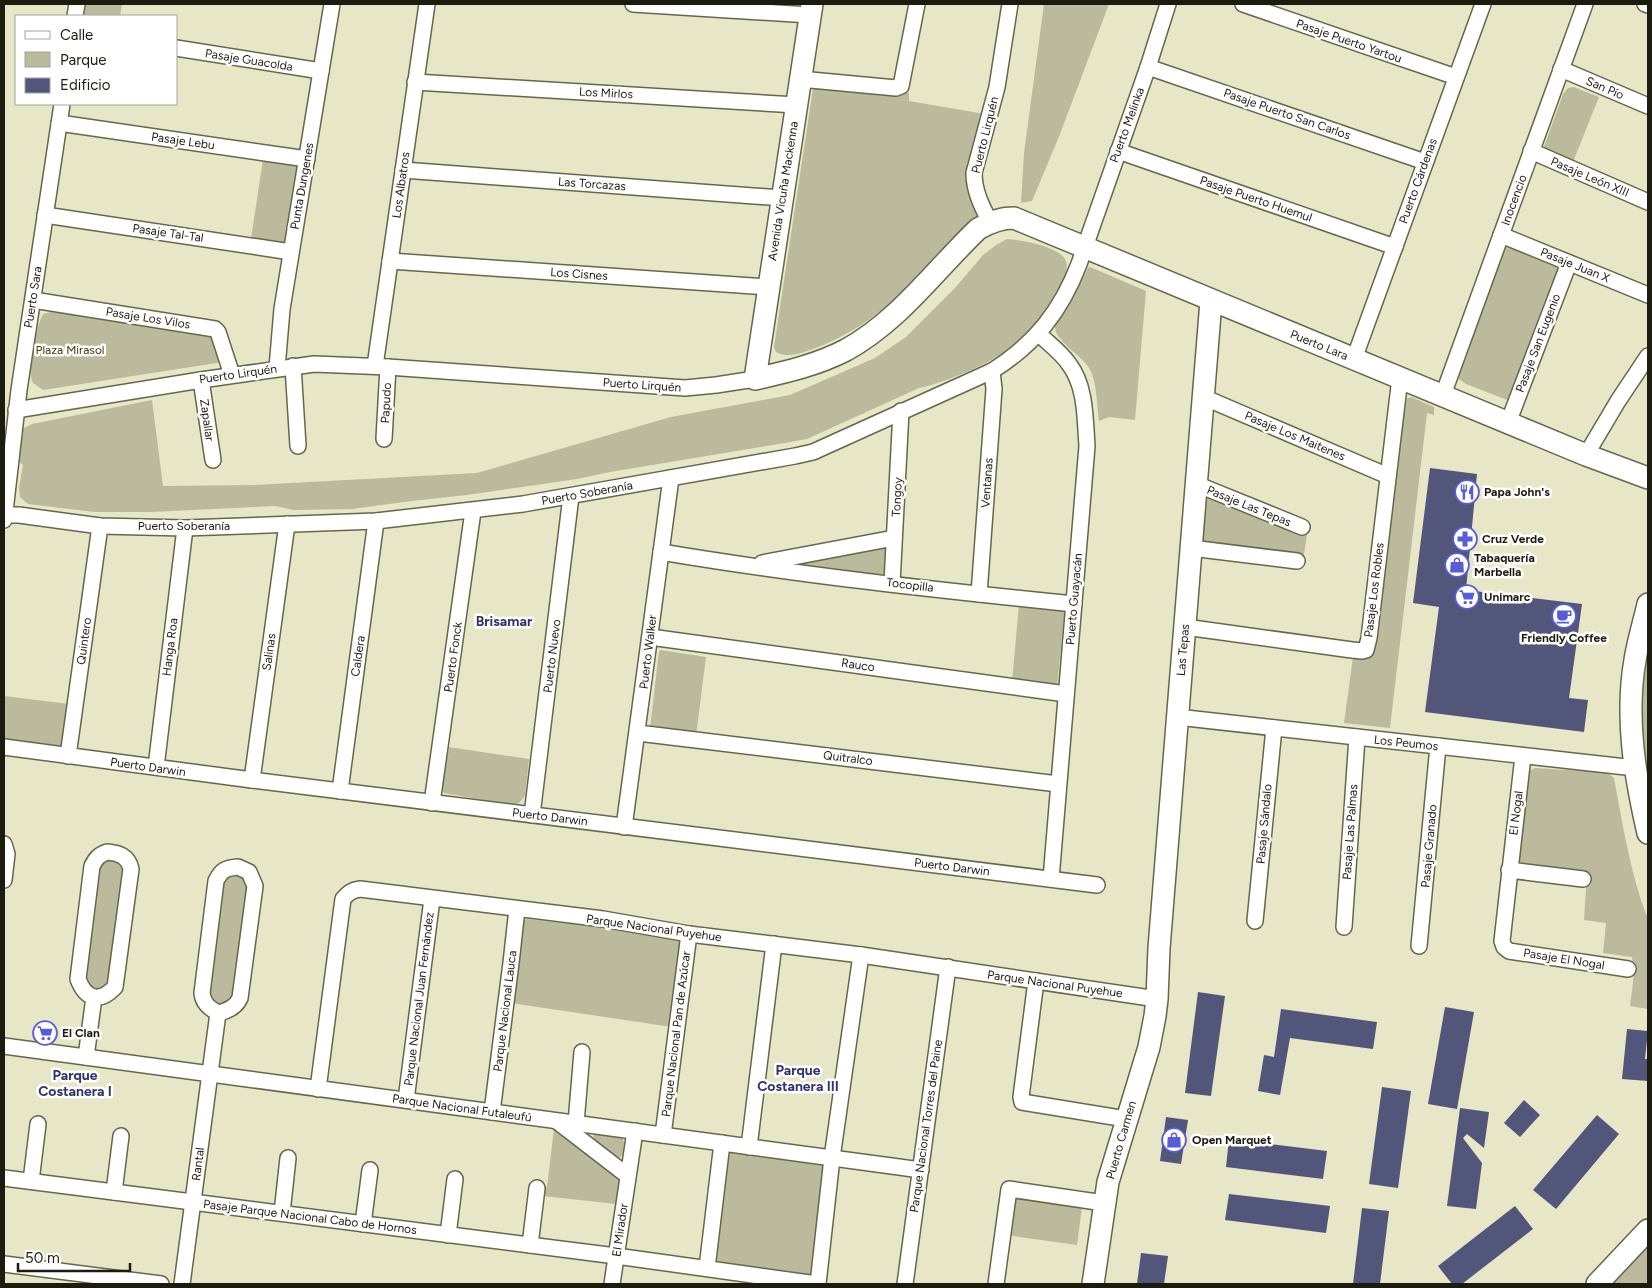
<svg xmlns="http://www.w3.org/2000/svg" width="1652" height="1288" font-family="Figtree,sans-serif">
  <style>
    .green { fill: #bbba9c }
    .building { fill: #51567a }
    .lines { fill: none; stroke-linecap: round; stroke-linejoin: round }
    .street-casing { stroke: #67664b; stroke-width: 18 }
    .secondary-casing { stroke: #67664b; stroke-width: 24 }
    .street { stroke: #fff; stroke-width: 15 }
    .secondary { stroke: #fff; stroke-width: 21 }
    .labels { text-anchor: middle; stroke-width: 5; stroke-linejoin: round; paint-order: stroke }
    .street-label { font-size: 12px; fill: #1c1b10; stroke: #fff }
    .park-label { font-size: 12px; fill: #3e3b05; stroke: #fff }
    .poi-label { font-size: 12px; font-weight: bold; fill: #1c1b10; stroke: #fff; text-anchor: start }
    .neighbourhood-label { font-size: 14px; font-weight: bold; fill: #30346f; stroke: #fff }
  </style>
  <rect width="100%" height="100%" fill="#e7e6c7"/>
  <!-- green -->
  <g class="green">
    <polygon points="83,4 122,4 120,16 81,16"/>
    <polygon points="1044,4 1109,4 1060,134 1032,201 1021,203 1024,153"/>
    <path d="M814 82 909 93V101L985 114 977 217C970 226 959 231 951 239 934 256 919 275 902 292 877 317 846 337 813 349 801 353 788 359 776 352L774 347Z"/>
    <polygon points="1574,87 1599,97 1573,162 1547,151 1544,147 1563,94 1568,88"/>
    <polygon points="263,159 297,164 284,244 251,239"/>
    <path d="M1007 239C1021 240 1060 246 1066 261 1069 270 1063 281 1058 289 1044 316 1026 338 1000 355 981 367 941 384 919 388L807 439 785 443 610 472 577 479 467 495 412 501 352 509 294 510 275 506 151 512H94L28 504 20 497 19 488 23 465 18 461 21 432 24 428 32 424 152 400 163 486 254 485 477 473 671 417 790 395 875 358 906 337 955 288 983 255 996 245Z"/>
    <polygon points="1509,245 1563,266 1510,401 1466,384 1459,379 1458,374 1501,253"/>
    <path d="M1090 267 1146 291 1135 420 1109 417 1099 421C1097 407 1097 380 1089 368 1082 356 1056 341 1055 328 1054 321 1060 316 1064 311 1074 298 1080 282 1088 268Z"/>
    <path d="M51 312 206 331 213 336 223 362 43 390 33 383C26 369 36 328 43 314Z"/>
    <polygon points="1411,397 1434,407 1434,415 1427,413 1390,728 1344,723 1353,657 1371,657 1373,655 1403,405 1406,399"/>
    <polygon points="1204,495 1307,534 1304,555 1204,545 1201,543"/>
    <polygon points="883,544 888,549 885,573 878,576 774,564"/>
    <polygon points="1019,604 1065,608 1057,686 1012,682"/>
    <polygon points="1648,634 1648,793 1640,753 1640,702"/>
    <polygon points="661,650 706,657 696,736 650,728 659,651"/>
    <polygon points="4,696 69,704 64,740 61,745 54,746 4,739"/>
    <polygon points="449,747 529,759 525,796 519,803 513,805 444,793 442,789"/>
    <path d="M1535 768 1601 772 1609 774 1614 778C1623 825 1630 874 1648 919V1009L1630 1006 1634 974 1632 957 1603 953 1606 923 1584 920 1587 874 1582 870 1526 866 1518 860 1525 777 1529 771Z"/>
    <polygon points="110,857 125,866 110,983 104,989 94,989 84,983 97,866"/>
    <polygon points="235,874 244,877 250,885 234,995 231,1001 222,1004 212,1002 206,989 221,881 227,875"/>
    <polygon points="527,919 641,932 679,939 682,944 672,1027 511,1003 523,920"/>
    <polygon points="554,1128 616,1176 619,1181 616,1204 543,1196 544,1187 547,1187"/>
    <polygon points="595,1133 619,1135 623,1139 624,1143 622,1156 617,1159 592,1139"/>
    <polygon points="731,1152 820,1164 825,1168 813,1272 807,1276 718,1262 714,1258 728,1154"/>
    <polygon points="1017,1196 1080,1205 1082,1207 1077,1245 1006,1235 1011,1201"/>
    <polygon points="1648,1240 1648,1284 1605,1284"/>
  </g>
  <!-- building -->
  <g class="building">
    <polygon points="1430,468 1477,474 1466,590 1582,604 1569,698 1588,700 1584,732 1425,712 1439,607 1413,603"/>
    <polygon points="1198,992 1225,996 1211,1096 1185,1093"/>
    <polygon points="1445,1007 1474,1012 1457,1109 1428,1104"/>
    <polygon points="1281,1009 1377,1022 1373,1049 1290,1038 1280,1095 1258,1091 1264,1055 1274,1057"/>
    <polygon points="1627,1029 1648,1031 1645,1059 1648,1059 1648,1081 1622,1079"/>
    <polygon points="1382,1087 1411,1091 1398,1188 1369,1184"/>
    <polygon points="1524,1100 1540,1115 1520,1137 1504,1123"/>
    <polygon points="1460,1108 1489,1112 1484,1148 1467,1134 1463,1138 1482,1163 1476,1209 1447,1206"/>
    <polygon points="1597,1115 1619,1134 1556,1209 1533,1190"/>
    <polygon points="1166,1117 1188,1120 1181,1164 1160,1161"/>
    <polygon points="1229,1139 1327,1151 1323,1179 1226,1167"/>
    <polygon points="1229,1194 1330,1206 1326,1233 1225,1220"/>
    <polygon points="1515,1206 1533,1229 1462,1284 1452,1284 1438,1266"/>
    <polygon points="1362,1208 1389,1211 1380,1284 1353,1284"/>
    <polygon points="1141,1253 1168,1256 1164,1284 1137,1284"/>
  </g>
  <g class="lines">
    <!-- street casing -->
    <g class="street-casing">
      <g id="street">
        <polyline points="633,4 810,15"/>
        <polyline points="1243,4 1456,77"/>
        <polyline points="1645,4 1648,5"/>
        <polyline points="75,16 77,4"/>
        <polyline points="176,48 321,71"/>
        <polyline points="1148,67 1425,162"/>
        <polyline points="1561,69 1648,106"/>
        <polyline points="800,79 896,88 901,86 917,4"/>
        <polyline points="415,82 797,105"/>
        <polyline points="59,123 307,159"/>
        <polyline points="1118,151 1395,247"/>
        <polyline points="1531,151 1648,202"/>
        <polyline points="403,170 782,198"/>
        <polyline points="45,215 291,252"/>
        <path d="M990 222C982 207 974 191 974 173L997 87 1010 4"/>
        <polyline points="1501,235 1648,295"/>
        <polyline points="390,261 769,287"/>
        <polyline points="33,300 215,329 218,332 232,375"/>
        <path d="M1039 334C1048 343 1061 352 1069 364 1086 386 1085 419 1087 446L1051 879"/>
        <polyline points="1354,359 1483,4"/>
        <polyline points="293,366 298,446"/>
        <polyline points="375,366 427,4"/>
        <polyline points="277,368 282,309 332,4"/>
        <polyline points="201,380 213,460"/>
        <polyline points="1443,395 1585,4"/>
        <polyline points="1203,397 1388,476"/>
        <polyline points="16,410 201,380 314,364 388,367 685,388 716,385 755,379"/>
        <polyline points="1508,423 1569,263"/>
        <polyline points="384,439 388,367"/>
        <polyline points="1586,455 1618,401 1648,356"/>
        <polyline points="1196,484 1302,527"/>
        <path d="M4 515H19L100 526 185 528 376 521 523 504 795 456 813 452 992 371C1035 344 1061 311 1079 264L1148 67 1168 4"/>
        <polyline points="4,520 19,390 62,104"/>
        <polyline points="1191,548 1297,561"/>
        <path d="M661 552C798 575 936 590 1074 604"/>
        <polyline points="762,563 894,538"/>
        <polyline points="892,583 901,411"/>
        <polyline points="979,594 994,389 992,371"/>
        <polyline points="1185,627 1352,650 1362,651 1366,650 1369,638 1400,378"/>
        <polyline points="650,637 1066,694"/>
        <polyline points="1177,717 1635,768"/>
        <polyline points="638,733 1058,784"/>
        <polyline points="4,747 252,780 1097,885"/>
        <polyline points="68,756 100,526"/>
        <polyline points="1523,756 1502,941 1504,947 1509,951 1628,969"/>
        <polyline points="156,767 185,528"/>
        <polyline points="252,780 287,524"/>
        <polyline points="340,791 376,521"/>
        <polyline points="432,803 473,511"/>
        <polyline points="532,815 571,496"/>
        <polyline points="624,827 671,478"/>
        <polyline points="4,844 7,854 4,880"/>
        <path d="M107 852C119 853 128 856 131 869L115 987C100 1003 86 1000 78 979L92 866C96 858 99 855 107 852Z"/>
        <path d="M238 867 249 872 255 886 240 998C236 1007 228 1011 218 1013 209 1008 203 1003 202 993L216 881C221 870 226 868 238 867Z"/>
        <polyline points="1509,870 1583,879"/>
        <polyline points="1255,921 1274,728"/>
        <polyline points="1344,927 1357,737"/>
        <polyline points="1419,946 1438,746"/>
        <polyline points="1036,981 1021,1097 1022,1102 1126,1119"/>
        <polyline points="4,1046 921,1170"/>
        <polyline points="86,1057 94,997"/>
        <path d="M318 1089 343 899C348 893 352 890 360 889L603 919 689 934 861 955 1157 999"/>
        <polyline points="406,1100 432,899"/>
        <polyline points="492,1112 511,963 517,909"/>
        <polyline points="558,1122 628,1176"/>
        <polyline points="576,1123 582,1052"/>
        <polyline points="663,1135 689,934"/>
        <polyline points="749,1147 774,944"/>
        <polyline points="4,1178 616,1256 817,1284"/>
        <polyline points="31,1181 38,1124"/>
        <polyline points="114,1192 121,1136"/>
        <polyline points="282,1213 288,1158"/>
        <polyline points="363,1224 370,1170"/>
        <polyline points="448,1235 455,1179"/>
        <polyline points="530,1245 537,1188"/>
        <polyline points="4,1264 161,1284"/>
        <polyline points="707,1268 722,1143"/>
        <polyline points="182,1284 218,1013"/>
        <polyline points="612,1284 635,1131"/>
        <polyline points="818,1284 832,1158 861,955"/>
        <polyline points="905,1284 948,967"/>
        <polyline points="996,1284 1009,1189 1104,1203"/>
      </g>
    </g>
    <!-- secondary casing -->
    <g class="secondary-casing">
      <g id="secondary">
        <path d="M812 4 755 379C786 372 817 365 846 350 899 321 935 270 978 229 990 222 1000 218 1014 218L1586 455 1648 478"/>
        <path d="M1648 604C1644 622 1638 641 1635 660 1625 718 1635 777 1648 833"/>
        <polyline points="1093,1284 1108,1182 1149,1047 1155,1016 1157,999 1159,948 1211,301"/>
        <polyline points="1597,1284 1648,1230"/>
      </g>
    </g>
    <!-- street -->
    <use href="#street" class="street"/>
    <!-- secondary -->
    <use href="#secondary" class="secondary"/>
  </g>
  <!-- icons -->
  <defs>
    <g id="restaurant-ring" transform="scale(1.25)"><circle r="9.5" fill="#fff" stroke="#595dd4" stroke-width="1.5"/><path d="M-5-6h1v4h1v-4h1v4h1v-4h1v5L-1.5 .5V6h-2V.5L-5-1ZM5-6V6H3V1.5H1.5Q1.5-4 5-6Z" fill="#595dd4"/></g>
    <g id="pharmacy-ring" transform="scale(1.25)"><circle r="9.5" fill="#fff" stroke="#595dd4" stroke-width="1.5"/><path d="M-2-6h4v4h4v4h-4v4h-4v-4h-4v-4h4Z" fill="#595dd4"/></g>
    <g id="shop-ring" transform="scale(1.25)"><circle r="9.5" fill="#fff" stroke="#595dd4" stroke-width="1.5"/><path d="M-5-2.5h2.3a2.7 3.5 0 0 1 5.4 0H5L5.5 6h-11ZM-1.5-2.5h3a1.5 2.3 0 0 0-3 0Z" fill="#595dd4"/></g>
    <g id="supermarket-ring" transform="scale(1.25)"><circle r="9.5" fill="#fff" stroke="#595dd4" stroke-width="1.5"/><path d="M-6-5.5h2.5l.6 2H6L4.5 2H-2.5L-4.4-4H-6ZM-1.5 3.2a1.3 1.3 0 1 0 .1 0ZM3 3.2a1.3 1.3 0 1 0 .1 0Z" fill="#595dd4"/></g>
    <g id="cafe-ring" transform="scale(1.25)"><circle r="9.5" fill="#fff" stroke="#595dd4" stroke-width="1.5"/><path d="M-5.5-4.5H6V0H3Q3 3.5 0 3.5H-2.5Q-5.5 3.5-5.5 0ZM3-3.2v2h1.7v-2ZM-6 4.5H4V6H-6Z" fill="#595dd4"/></g>
  </defs>
  <g fill-rule="evenodd">
    <use href="#restaurant-ring" x="1467" y="492"/>
    <use href="#pharmacy-ring" x="1465" y="539"/>
    <use href="#shop-ring" x="1457" y="565"/>
    <use href="#supermarket-ring" x="1467" y="597"/>
    <use href="#cafe-ring" x="1564" y="616"/>
    <use href="#supermarket-ring" x="45" y="1033"/>
    <use href="#shop-ring" x="1174" y="1140"/>
  </g>
  <g class="labels">
    <!-- street labels -->
    <g class="street-label">
      <text transform="translate(1349 41) rotate(19)" y="4">Pasaje Puerto Yartou</text>
      <text transform="translate(249 60) rotate(9)" y="4">Pasaje Guacolda</text>
      <text transform="translate(1605 88) rotate(23)" y="4">San Pío</text>
      <text transform="translate(606 93) rotate(3)" y="4">Los Mirlos</text>
      <text transform="translate(1287 114) rotate(19)" y="4">Pasaje Puerto San Carlos</text>
      <text transform="translate(1127 125) rotate(-70)" y="4">Puerto Melinka</text>
      <text transform="translate(985 135) rotate(-76)" y="4">Puerto Lirquén</text>
      <text transform="translate(183 141) rotate(8)" y="4">Pasaje Lebu</text>
      <text transform="translate(1590 177) rotate(23)" y="4">Pasaje León XIII</text>
      <text transform="translate(1418 181) rotate(-70)" y="4">Puerto Cárdenas</text>
      <text transform="translate(592 184) rotate(4)" y="4">Las Torcazas</text>
      <text transform="translate(401 185) rotate(-82)" y="4">Los Albatros</text>
      <text transform="translate(302 186) rotate(-80)" y="4">Punta Dungenes</text>
      <text transform="translate(783 191) rotate(-81)" y="4">Avenida Vicuña Mackenna</text>
      <text transform="translate(1256 199) rotate(19)" y="4">Pasaje Puerto Huemul</text>
      <text transform="translate(1514 200) rotate(-70)" y="4">Inocencio</text>
      <text transform="translate(168 233) rotate(8)" y="4">Pasaje Tal-Tal</text>
      <text transform="translate(1575 265) rotate(22)" y="4">Pasaje Juan X</text>
      <text transform="translate(579 274) rotate(4)" y="4">Los Cisnes</text>
      <text transform="translate(33 297) rotate(-81)" y="4">Puerto Sara</text>
      <text transform="translate(148 318) rotate(9)" y="4">Pasaje Los Vilos</text>
      <text transform="translate(1538 343) rotate(-69)" y="4">Pasaje San Eugenio</text>
      <text transform="translate(1319 345) rotate(22)" y="4">Puerto Lara</text>
      <text transform="translate(238 374) rotate(-8)" y="4">Puerto Lirquén</text>
      <text transform="translate(642 385) rotate(4)" y="4">Puerto Lirquén</text>
      <text transform="translate(386 403) rotate(-87)" y="4">Papudo</text>
      <text transform="translate(207 420) rotate(82)" y="4">Zapallar</text>
      <text transform="translate(1295 436) rotate(23)" y="4">Pasaje Los Maitenes</text>
      <text transform="translate(987 483) rotate(-86)" y="4">Ventanas</text>
      <text transform="translate(587 493) rotate(-10)" y="4">Puerto Soberanía</text>
      <text transform="translate(897 497) rotate(-87)" y="4">Tongoy</text>
      <text transform="translate(1249 506) rotate(22)" y="4">Pasaje Las Tepas</text>
      <text x="184" y="530">Puerto Soberanía</text>
      <text transform="translate(910 585) rotate(7)" y="4">Tocopilla</text>
      <text transform="translate(1374 590) rotate(-83)" y="4">Pasaje Los Robles</text>
      <text transform="translate(1074 599) rotate(-85)" y="4">Puerto Guayacán</text>
      <text transform="translate(84 641) rotate(-82)" y="4">Quintero</text>
      <text transform="translate(170 647) rotate(-83)" y="4">Hanga Roa</text>
      <text transform="translate(1183 650) rotate(-85)" y="4">Las Tepas</text>
      <text transform="translate(269 652) rotate(-82)" y="4">Salinas</text>
      <text transform="translate(648 652) rotate(-83)" y="4">Puerto Walker</text>
      <text transform="translate(358 656) rotate(-82)" y="4">Caldera</text>
      <text transform="translate(552 656) rotate(-83)" y="4">Puerto Nuevo</text>
      <text transform="translate(453 657) rotate(-82)" y="4">Puerto Fonck</text>
      <text transform="translate(858 665) rotate(8)" y="4">Rauco</text>
      <text transform="translate(1406 743) rotate(6)" y="4">Los Peumos</text>
      <text transform="translate(848 758) rotate(7)" y="4">Quitralco</text>
      <text transform="translate(148 767) rotate(8)" y="4">Puerto Darwin</text>
      <text transform="translate(1516 813) rotate(-83)" y="4">El Nogal</text>
      <text transform="translate(550 817) rotate(7)" y="4">Puerto Darwin</text>
      <text transform="translate(1264 824) rotate(-85)" y="4">Pasaje Sándalo</text>
      <text transform="translate(1350 832) rotate(-86)" y="4">Pasaje Las Palmas</text>
      <text transform="translate(1429 846) rotate(-85)" y="4">Pasaje Granado</text>
      <text transform="translate(952 867) rotate(7)" y="4">Puerto Darwin</text>
      <text transform="translate(654 928) rotate(8)" y="4">Parque Nacional Puyehue</text>
      <text transform="translate(1564 959) rotate(9)" y="4">Pasaje El Nogal</text>
      <text transform="translate(1055 984) rotate(8)" y="4">Parque Nacional Puyehue</text>
      <text transform="translate(419 999) rotate(-83)" y="4">Parque Nacional Juan Fernández</text>
      <text transform="translate(505 1011) rotate(-83)" y="4">Parque Nacional Lauca</text>
      <text transform="translate(676 1034) rotate(-83)" y="4">Parque Nacional Pan de Azúcar</text>
      <text transform="translate(462 1108) rotate(8)" y="4">Parque Nacional Futaleufú</text>
      <text transform="translate(926 1126) rotate(-82)" y="4">Parque Nacional Torres del Paine</text>
      <text transform="translate(1121 1140) rotate(-74)" y="4">Puerto Carmen</text>
      <text transform="translate(198 1164) rotate(-83)" y="4">Rantal</text>
      <text transform="translate(310 1217) rotate(7)" y="4">Pasaje Parque Nacional Cabo de Hornos</text>
      <text transform="translate(620 1230) rotate(-82)" y="4">El Mirador</text>
    </g>
    <!-- park labels -->
    <g class="park-label">
      <text x="70" y="354">Plaza Mirasol</text>
    </g>
    <!-- poi labels -->
    <g class="poi-label">
      <text x="1484" y="496">Papa John's</text>
      <text x="1482" y="543">Cruz Verde</text>
      <text x="1474" y="562">Tabaquería<tspan x="1474" dy="14">Marbella</tspan></text>
      <text x="1484" y="601">Unimarc</text>
      <text x="1564" y="642" text-anchor="middle">Friendly Coffee</text>
      <text x="62" y="1037">El Clan</text>
      <text x="1192" y="1144">Open Marquet</text>
    </g>
    <!-- neighbourhood labels -->
    <g class="neighbourhood-label">
      <text x="504" y="626">Brisamar</text>
      <text x="798" y="1075">Parque<tspan x="798" dy="16">Costanera III</tspan></text>
      <text x="75" y="1080">Parque<tspan x="75" dy="16">Costanera I</tspan></text>
    </g>
  </g>
  <!-- border -->
  <rect width="1652" height="1288" fill="none" stroke="#1c1b10" stroke-width="10"/>
  <!-- legend -->
  <rect x="15" y="15" width="162" height="90" fill="#ffffff" stroke="#a4a49f"/>
  <rect x="25" y="31" width="25" height="8" fill="#ffffff" stroke="#a4a49f"/>
  <text x="60" y="40" font-size="15" fill="#1c1b10">Calle</text>
  <rect x="25" y="52" width="25" height="15" fill="#bbba9c" stroke="#a4a49f"/>
  <text x="60" y="65" font-size="15" fill="#1c1b10">Parque</text>
  <rect x="25" y="78" width="25" height="15" fill="#51567a" stroke="#a4a49f"/>
  <text x="60" y="90" font-size="15" fill="#1c1b10">Edificio</text>
  <!-- scale -->
  <path d="M18 1263v8h112v-8" fill="none" stroke="#1c1b10" stroke-width="2.5"/>
  <text x="25" y="1263" font-size="15" fill="#1c1b10" stroke="#ffffff" stroke-width="4" paint-order="stroke">50 m</text>
</svg>
